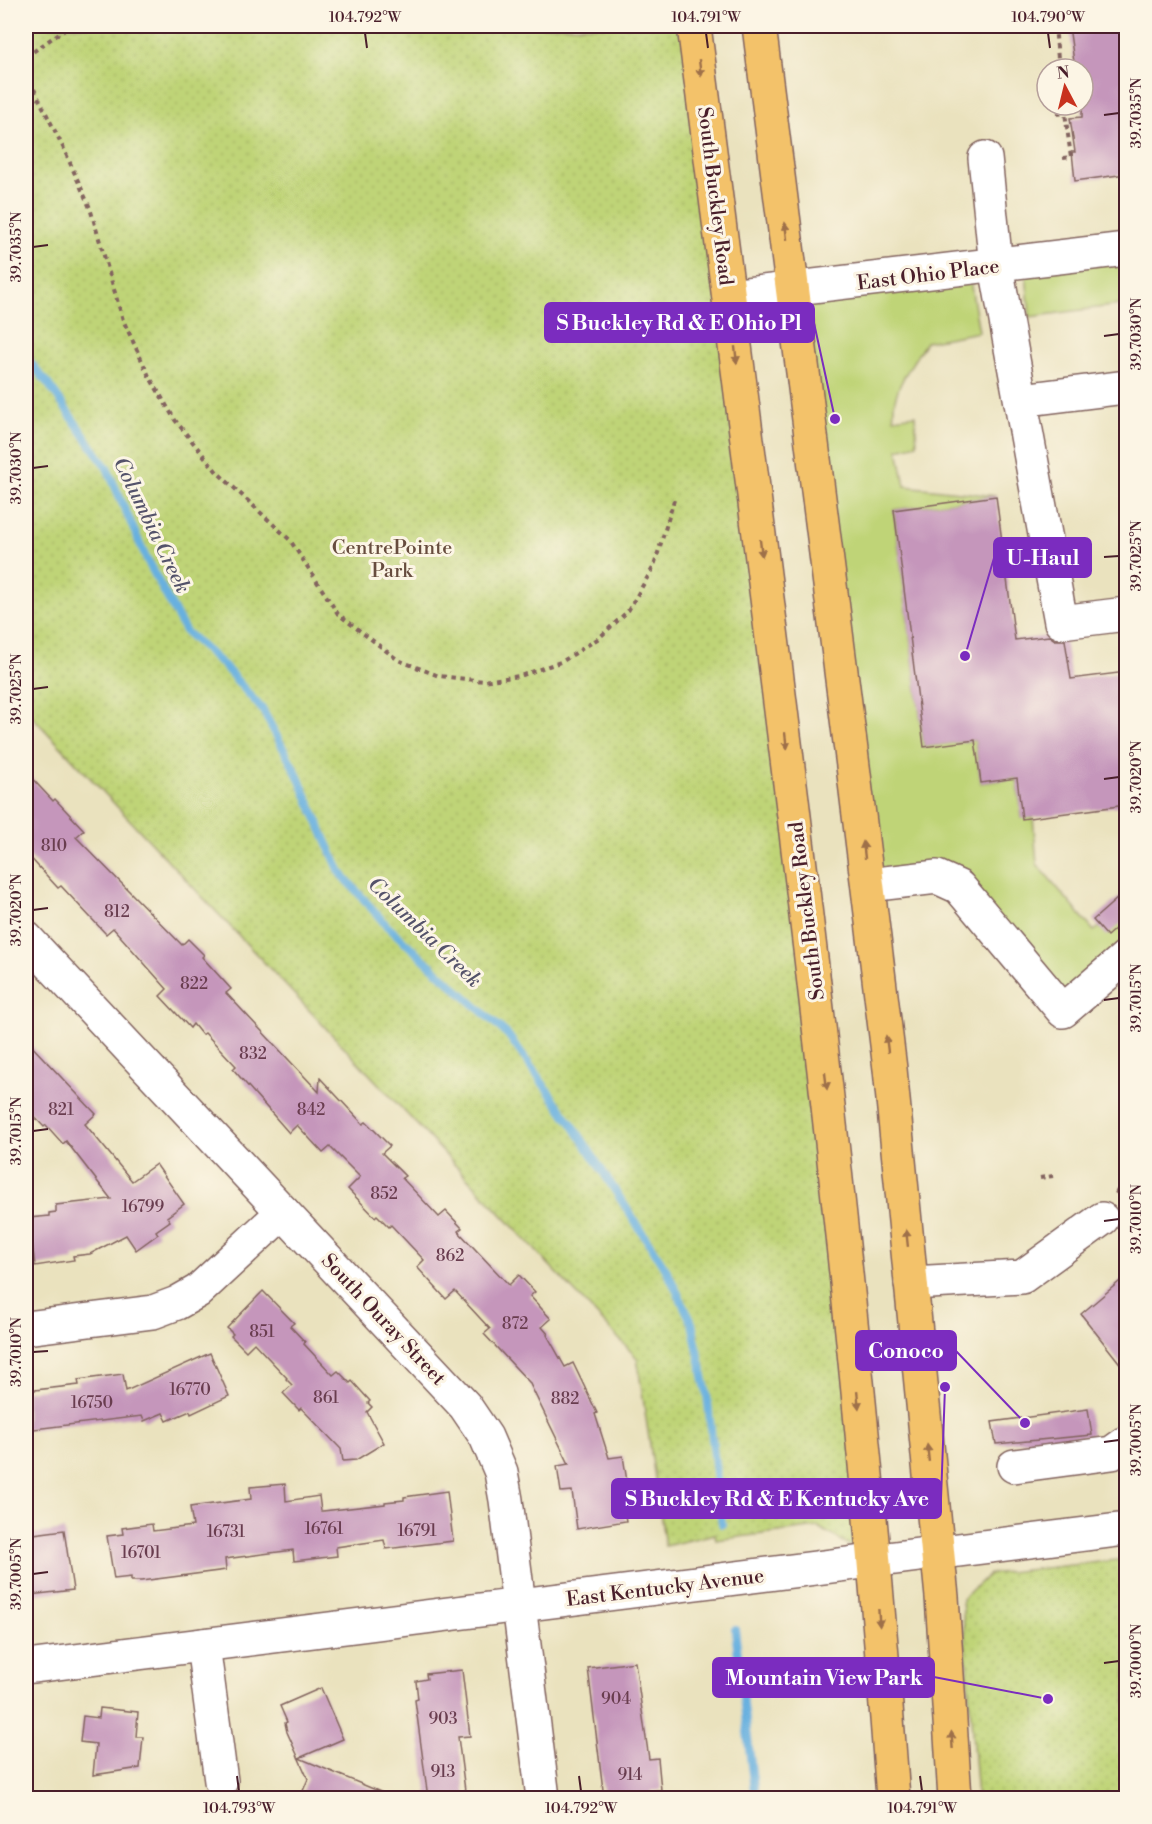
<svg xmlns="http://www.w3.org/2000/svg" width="1152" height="1824" font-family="'Libre Bodoni',serif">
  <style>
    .green { fill: #bfd477; stroke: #847a51; stroke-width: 1.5 }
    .park { fill: url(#park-dots); stroke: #847a51; stroke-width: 1.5 }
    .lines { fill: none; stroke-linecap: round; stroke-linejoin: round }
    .stream { stroke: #67b0df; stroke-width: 8 }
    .building { fill: #c596bb }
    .minor-casing { stroke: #82635e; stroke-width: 36 }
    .major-casing { stroke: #82635e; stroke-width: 36 }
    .path { stroke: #82635e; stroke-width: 4; stroke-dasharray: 4.5 4.5; stroke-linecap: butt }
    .minor { stroke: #fff; stroke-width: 33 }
    .major { stroke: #f3c26a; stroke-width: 33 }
    .oneway { fill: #9e704a }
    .ticks { fill: none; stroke: #4a1f2b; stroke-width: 2 }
    .labels { text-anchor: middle; stroke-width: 6; stroke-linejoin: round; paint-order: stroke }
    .number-label { font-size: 16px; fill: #693d4f }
    .street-label { font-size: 20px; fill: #4a1f2b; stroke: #fcf5e5 }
    .park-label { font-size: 20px; fill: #674c3e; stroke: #fcf5e5 }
    .water-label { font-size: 21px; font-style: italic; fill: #54526a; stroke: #fcf5e5 }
    .leader { fill: none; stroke: #7b2cbf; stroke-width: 2 }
    .callout-dot { fill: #7b2cbf; stroke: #fcf5e5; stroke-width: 2 }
    .callout { fill: #7b2cbf; stroke: #7b2cbf; stroke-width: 2 }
    .callout-label { font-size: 21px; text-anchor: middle; font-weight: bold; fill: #fff }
    .neatline { fill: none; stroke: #4a1f2b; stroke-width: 2 }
    .ticks-label { font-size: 15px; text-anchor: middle; fill: #4a1f2b }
  </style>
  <defs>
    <pattern id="park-dots" width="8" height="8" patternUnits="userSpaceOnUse" patternTransform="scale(1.5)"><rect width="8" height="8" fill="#bfd477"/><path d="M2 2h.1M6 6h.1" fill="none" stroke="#a6b667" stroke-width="1.8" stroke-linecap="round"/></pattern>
  </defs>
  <rect width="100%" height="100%" fill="#fcf5e5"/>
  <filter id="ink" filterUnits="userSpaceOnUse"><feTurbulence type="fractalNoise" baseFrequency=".0167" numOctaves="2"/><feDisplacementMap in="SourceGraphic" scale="12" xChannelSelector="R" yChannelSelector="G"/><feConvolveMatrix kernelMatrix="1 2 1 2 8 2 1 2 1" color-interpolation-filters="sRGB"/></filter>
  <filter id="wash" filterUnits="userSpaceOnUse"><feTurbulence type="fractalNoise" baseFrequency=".008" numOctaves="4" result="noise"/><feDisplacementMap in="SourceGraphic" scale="24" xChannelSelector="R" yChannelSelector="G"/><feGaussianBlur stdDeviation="1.35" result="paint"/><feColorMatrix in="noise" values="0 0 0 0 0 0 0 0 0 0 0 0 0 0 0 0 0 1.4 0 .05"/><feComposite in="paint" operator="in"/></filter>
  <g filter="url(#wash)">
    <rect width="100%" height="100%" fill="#eae2be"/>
    <!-- green -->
    <g class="green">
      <polygon points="1126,249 1126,304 1030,317 1025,262"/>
      <path d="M968 269 979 332 926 342C912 364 890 392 894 418L915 415 917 444 898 449 905 486 996 496 894 510 924 747 975 740 981 783 1017 778 1022 818 1033 817 1037 864 1094 931 1126 909V957L1063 1011 959 887 868 885 794 289Z"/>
    </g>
    <!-- park -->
    <g class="park">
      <polygon points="26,26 694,26 875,1560 818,1527 716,1540 715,1534 665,1546 637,1358 26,710"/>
      <polygon points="1126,1559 1126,1798 977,1798 962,1599 989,1574"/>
    </g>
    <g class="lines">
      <!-- stream -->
      <g class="stream">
        <polyline points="26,357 49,385 107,468 147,560 185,631 224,666 262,709 296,772 340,872 387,926 508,1035 574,1127 667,1271 692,1323 707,1395 722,1524"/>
        <polyline points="735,1630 755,1798"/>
      </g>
    </g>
    <g id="blocks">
      <!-- building -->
      <g class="building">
        <polygon points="1069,26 1126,26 1126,174 1075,181 1072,152 1075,152 1070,118 1082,117 1083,69 1075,69"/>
        <polygon points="996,496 1015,640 1049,636 1055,640 1065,640 1071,679 1126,672 1126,805 1022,819 1017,778 981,783 975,740 924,747 894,510"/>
        <polygon points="26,772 53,801 55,799 84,830 76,837 182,945 188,939 204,955 202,957 231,989 226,993 319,1092 320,1078 363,1124 366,1122 390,1146 382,1153 405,1176 402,1178 439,1217 446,1211 462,1228 458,1231 509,1285 519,1275 535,1292 530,1296 551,1319 542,1327 548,1334 547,1335 565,1367 573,1363 597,1413 595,1414 609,1458 623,1456 628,1488 624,1489 626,1499 622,1499 626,1521 577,1529 572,1491 561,1492 557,1466 569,1464 529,1382 484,1334 490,1329 455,1291 446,1299 417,1267 424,1260 391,1225 389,1227 377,1215 375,1217 348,1189 360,1177 330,1147 323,1153 297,1125 289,1133 233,1069 236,1066 205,1033 202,1035 193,1024 190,1028 160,996 167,989 113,928 106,934 61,886 58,888 26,853"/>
        <polygon points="1126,891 1126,919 1107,936 1093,920"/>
        <polygon points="26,1040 96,1114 85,1124 132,1181 156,1164 184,1204 167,1217 170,1221 156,1231 158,1234 136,1250 126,1235 90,1254 73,1256 74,1260 35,1266 29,1218 49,1216 49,1213 56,1212 56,1205 111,1199 66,1141 63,1144 46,1125 44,1127 26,1108"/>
        <polygon points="1126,1276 1126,1371 1081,1314"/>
        <polygon points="263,1291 294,1323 290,1326 305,1342 304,1344 333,1375 338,1371 350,1383 352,1381 370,1401 368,1403 372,1407 367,1412 384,1443 356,1460 343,1461 341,1449 301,1408 299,1410 283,1393 292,1385 286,1379 287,1378 254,1343 246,1351 231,1336 233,1334 227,1328"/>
        <polygon points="210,1353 229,1396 191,1414 190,1411 167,1421 163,1413 144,1421 142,1416 26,1430 26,1391 79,1385 78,1380 123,1374 126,1391"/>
        <polygon points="1088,1409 1092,1435 996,1444 992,1422"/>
        <polygon points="285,1484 286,1501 319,1496 321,1511 323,1511 385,1504 385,1502 404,1500 404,1497 447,1491 453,1541 386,1549 384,1540 336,1547 337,1556 294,1561 293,1550 225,1559 226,1570 141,1581 131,1581 131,1577 114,1579 107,1536 123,1534 122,1528 152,1524 153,1531 193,1526 190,1507 251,1499 250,1487"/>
        <polygon points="64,1530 73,1590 30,1595 29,1585 26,1586 26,1535"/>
        <polygon points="635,1662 649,1759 658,1758 661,1790 651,1791 652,1797 604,1798 588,1668"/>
        <polygon points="462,1670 470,1736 458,1737 466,1798 428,1798 415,1700 418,1699 416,1681 427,1679 426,1674"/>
        <polygon points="321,1688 343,1739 299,1758 395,1798 300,1798 308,1779 287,1732 285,1723 287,1722 280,1706"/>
        <polygon points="100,1708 138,1712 136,1737 143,1737 140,1768 93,1775 96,1744 80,1742 83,1716 99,1718"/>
      </g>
    </g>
  </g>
  <g filter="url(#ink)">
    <use href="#blocks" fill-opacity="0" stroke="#82635e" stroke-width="1.5"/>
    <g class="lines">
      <!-- minor casing -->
      <g class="minor-casing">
        <g id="minor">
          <polyline points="985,158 996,266 1061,622 1126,614"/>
          <polyline points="729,296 1126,249"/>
          <polyline points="1021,400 1126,387"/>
          <polyline points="868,885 937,877 959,887 1063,1011 1126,957"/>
          <polyline points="26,938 465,1406 486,1437 501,1472 506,1500 543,1798"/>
          <polyline points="911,1283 1022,1277 1102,1219"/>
          <polyline points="26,1328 153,1312 177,1303 198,1291 283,1212"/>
          <polyline points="1014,1466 1112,1453 1126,1443"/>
          <polyline points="203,1645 221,1781"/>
          <polyline points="26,1667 1126,1529"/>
        </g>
      </g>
      <!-- major casing -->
      <g class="major-casing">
        <g id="major">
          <path d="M694 26C769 616 850 1205 893 1798"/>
          <polyline points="759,26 853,766 890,1069 942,1597 955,1798"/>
        </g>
      </g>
      <!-- path -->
      <g class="path">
        <polyline points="1055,26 1059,69"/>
        <polyline points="26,57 69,26"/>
        <polyline points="26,73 63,147 90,208 123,320 149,376 175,420 217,472 290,540 338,614 398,660 439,676 483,681 520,676 563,661 599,638 628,611 654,566 674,500"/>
        <polyline points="1057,114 1065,113"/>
        <polyline points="1063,158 1071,157 1064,105"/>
        <polyline points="1040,1178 1053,1176"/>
        <polyline points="1116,1194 1118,1190 1126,1187"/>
      </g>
      <!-- minor -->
      <use href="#minor" class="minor"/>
      <!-- major -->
      <use href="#major" class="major"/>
    </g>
    <!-- one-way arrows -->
    <defs><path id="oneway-solid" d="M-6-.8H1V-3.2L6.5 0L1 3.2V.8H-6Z" transform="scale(1.5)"/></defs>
    <g class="oneway">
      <use href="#oneway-solid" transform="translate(700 68) rotate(83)"/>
      <use href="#oneway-solid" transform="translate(786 231) rotate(-97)"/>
      <use href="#oneway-solid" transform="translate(736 355) rotate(83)"/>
      <use href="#oneway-solid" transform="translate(761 548) rotate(83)"/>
      <use href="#oneway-solid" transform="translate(786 741) rotate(83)"/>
      <use href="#oneway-solid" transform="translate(864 850) rotate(-97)"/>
      <use href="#oneway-solid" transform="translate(887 1044) rotate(-97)"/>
      <use href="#oneway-solid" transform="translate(826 1081) rotate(83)"/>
      <use href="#oneway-solid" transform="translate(907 1238) rotate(-96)"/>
      <use href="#oneway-solid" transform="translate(858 1400) rotate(84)"/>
      <use href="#oneway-solid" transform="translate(928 1453) rotate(-96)"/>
      <use href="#oneway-solid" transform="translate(879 1618) rotate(86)"/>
      <use href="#oneway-solid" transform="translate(952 1740) rotate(-94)"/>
    </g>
  </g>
  <!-- ticks -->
  <path class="ticks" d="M365 33 367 48M706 33 708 48M1048 33 1050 48M1104 115 1119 113M33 247 48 245M1104 336 1119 334M33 468 48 466M1104 557 1119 556M33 689 48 687M1104 779 1119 777M33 910 48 908M1104 1000 1119 998M33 1131 48 1129M1104 1221 1119 1219M33 1352 48 1351M1104 1442 1119 1440M33 1574 48 1572M1104 1663 1119 1661M237 1776 239 1791M579 1776 581 1791M920 1776 922 1791"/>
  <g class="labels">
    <!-- number labels -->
    <g class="number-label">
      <text x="54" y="851">810</text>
      <text x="117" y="917">812</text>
      <text x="194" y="989">822</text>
      <text x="253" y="1059">832</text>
      <text x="61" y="1115">821</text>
      <text x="311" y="1115">842</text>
      <text x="384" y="1199">852</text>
      <text x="143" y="1212">16799</text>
      <text x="450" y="1261">862</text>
      <text x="515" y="1329">872</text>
      <text x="262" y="1337">851</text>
      <text x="190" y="1395">16770</text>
      <text x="326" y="1403">861</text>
      <text x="565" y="1404">882</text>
      <text x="92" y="1408">16750</text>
      <text x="324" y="1534">16761</text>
      <text x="417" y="1536">16791</text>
      <text x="226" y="1537">16731</text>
      <text x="141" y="1558">16701</text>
      <text x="616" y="1704">904</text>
      <text x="443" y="1724">903</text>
      <text x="443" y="1777">913</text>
      <text x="630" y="1780">914</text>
    </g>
    <!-- street labels -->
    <g class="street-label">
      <text transform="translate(716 196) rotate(83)" y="7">South Buckley Road</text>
      <text transform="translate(928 274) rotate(-7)" y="7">East Ohio Place</text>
      <text transform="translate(806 911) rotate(-97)" y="7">South Buckley Road</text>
      <text transform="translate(384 1319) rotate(47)" y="7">South Ouray Street</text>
      <text transform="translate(665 1587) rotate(-7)" y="7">East Kentucky Avenue</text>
    </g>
    <!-- park labels -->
    <g class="park-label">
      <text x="392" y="554">CentrePointe<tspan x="392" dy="23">Park</tspan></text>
    </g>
    <!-- water labels -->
    <g class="water-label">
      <text transform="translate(152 525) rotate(64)" y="7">Columbia Creek</text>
      <text transform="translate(425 932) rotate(44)" y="7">Columbia Creek</text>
    </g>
  </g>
  <!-- callouts -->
  <path class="leader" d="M835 419L814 323M965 656L994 558M1025 1423L956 1351M945 1387L941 1499M1048 1699L934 1677"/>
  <g class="callout-dot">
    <circle cx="835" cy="419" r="6"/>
    <circle cx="965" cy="656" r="6"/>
    <circle cx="1025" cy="1423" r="6"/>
    <circle cx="945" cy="1387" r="6"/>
    <circle cx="1048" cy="1699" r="6"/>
  </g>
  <g class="callout">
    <rect x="545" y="303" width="269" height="39" rx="6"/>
    <rect x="994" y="538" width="97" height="39" rx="6"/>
    <rect x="856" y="1331" width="100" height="39" rx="6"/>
    <rect x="612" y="1479" width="329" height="39" rx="6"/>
    <rect x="713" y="1658" width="221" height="39" rx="6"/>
  </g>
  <g class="callout-label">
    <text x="679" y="330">S Buckley Rd &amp; E Ohio Pl</text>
    <text x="1043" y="565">U-Haul</text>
    <text x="906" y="1358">Conoco</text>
    <text x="777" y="1506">S Buckley Rd &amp; E Kentucky Ave</text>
    <text x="824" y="1685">Mountain View Park</text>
  </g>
  <!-- margin -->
  <rect width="1152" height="1824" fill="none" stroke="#fcf5e5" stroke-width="66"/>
  <!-- north arrow -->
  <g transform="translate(1065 87) rotate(353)"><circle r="28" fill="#fcf5e5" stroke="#b59f9b" stroke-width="1.5"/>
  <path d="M0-4.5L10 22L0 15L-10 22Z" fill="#c8321e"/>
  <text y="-9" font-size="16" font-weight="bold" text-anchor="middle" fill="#4a1f2b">N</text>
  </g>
  <rect x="33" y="33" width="1086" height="1758" class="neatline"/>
  <g class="ticks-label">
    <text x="365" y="22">104.792°W</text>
    <text x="706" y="22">104.791°W</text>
    <text x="1048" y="22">104.790°W</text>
    <text transform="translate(1136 113) rotate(-90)" y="5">39.7035°N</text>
    <text transform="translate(16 247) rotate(-90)" y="5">39.7035°N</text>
    <text transform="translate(1136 334) rotate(-90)" y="5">39.7030°N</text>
    <text transform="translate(16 468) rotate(-90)" y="5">39.7030°N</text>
    <text transform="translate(1136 556) rotate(-90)" y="5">39.7025°N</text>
    <text transform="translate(16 689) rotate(-90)" y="5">39.7025°N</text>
    <text transform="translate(1136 777) rotate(-90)" y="5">39.7020°N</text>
    <text transform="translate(16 910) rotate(-90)" y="5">39.7020°N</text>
    <text transform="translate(1136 998) rotate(-90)" y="5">39.7015°N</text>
    <text transform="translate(16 1131) rotate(-90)" y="5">39.7015°N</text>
    <text transform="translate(1136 1219) rotate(-90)" y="5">39.7010°N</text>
    <text transform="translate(16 1352) rotate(-90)" y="5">39.7010°N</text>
    <text transform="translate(1136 1440) rotate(-90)" y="5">39.7005°N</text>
    <text transform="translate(16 1574) rotate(-90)" y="5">39.7005°N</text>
    <text transform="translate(1136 1661) rotate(-90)" y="5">39.7000°N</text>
    <text x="239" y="1813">104.793°W</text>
    <text x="581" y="1813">104.792°W</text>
    <text x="922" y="1813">104.791°W</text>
  </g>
</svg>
